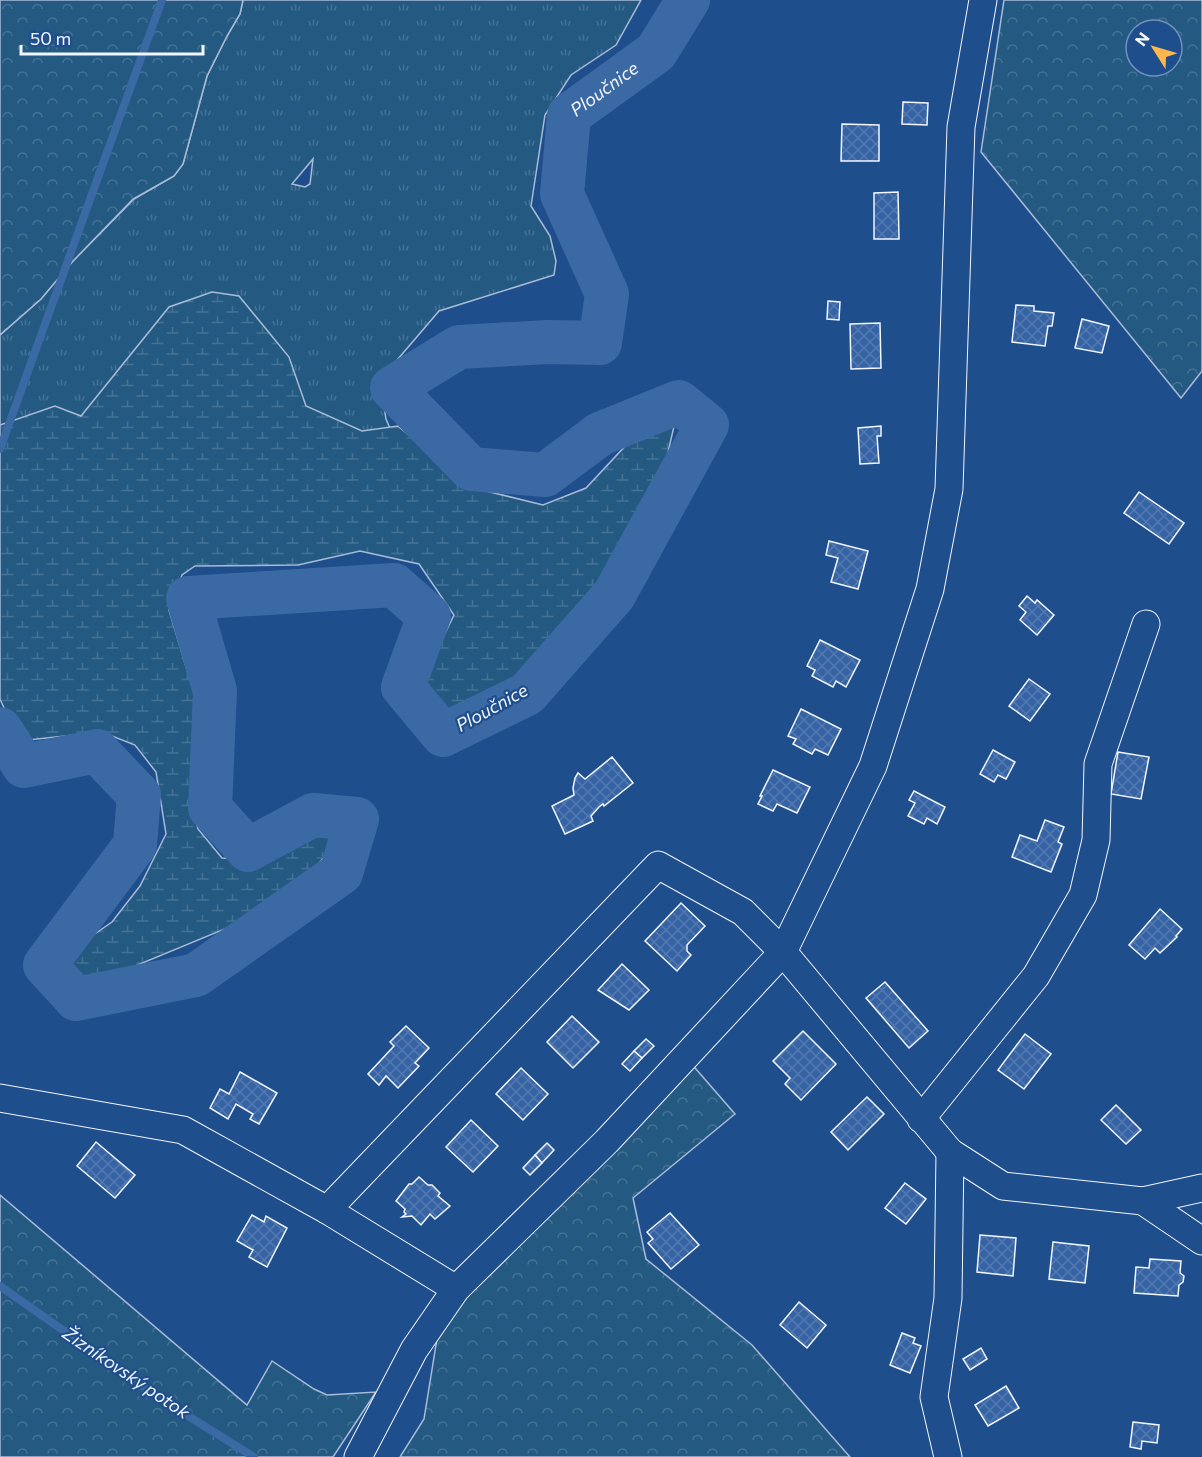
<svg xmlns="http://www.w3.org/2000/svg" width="1202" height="1457" font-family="Commissioner,sans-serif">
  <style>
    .grass { fill: url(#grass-tufts); stroke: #a8bbd7; stroke-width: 1.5; fill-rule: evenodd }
    .forest { fill: url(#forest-crowns); stroke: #a8bbd7; stroke-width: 1.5; fill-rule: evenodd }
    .wetland { fill: url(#wetland-marsh); stroke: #a8bbd7; stroke-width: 1.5 }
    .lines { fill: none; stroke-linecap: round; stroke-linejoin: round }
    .stream { stroke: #3b69a3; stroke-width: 8 }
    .river { stroke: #3b69a3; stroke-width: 44 }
    .building { fill: url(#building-cross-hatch); stroke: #f2f6ff; stroke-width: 1.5 }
    .minor-casing { stroke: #f2f6ff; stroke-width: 29 }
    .minor { stroke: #1f4e8c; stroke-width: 27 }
    .labels { text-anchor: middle; stroke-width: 4.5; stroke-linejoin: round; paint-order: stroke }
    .water-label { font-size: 18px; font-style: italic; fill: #f2f6ff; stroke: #1f4e8c }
  </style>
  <defs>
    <pattern id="grass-tufts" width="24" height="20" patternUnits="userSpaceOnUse" patternTransform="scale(1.5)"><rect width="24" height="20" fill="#245a82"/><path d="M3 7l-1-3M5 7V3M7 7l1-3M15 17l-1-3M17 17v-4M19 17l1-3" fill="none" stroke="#447295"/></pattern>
    <pattern id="forest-crowns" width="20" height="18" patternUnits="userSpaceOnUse" patternTransform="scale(1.5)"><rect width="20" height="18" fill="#245a82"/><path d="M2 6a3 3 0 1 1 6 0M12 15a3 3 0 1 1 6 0" fill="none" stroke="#447295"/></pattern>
    <pattern id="wetland-marsh" width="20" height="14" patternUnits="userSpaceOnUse" patternTransform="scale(1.5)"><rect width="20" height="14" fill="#245a82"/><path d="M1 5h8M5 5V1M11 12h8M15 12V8" fill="none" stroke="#447295"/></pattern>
    <pattern id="building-cross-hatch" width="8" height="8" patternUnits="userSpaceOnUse" patternTransform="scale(1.5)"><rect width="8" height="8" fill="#3563a3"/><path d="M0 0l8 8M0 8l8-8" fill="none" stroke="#537ab1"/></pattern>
  </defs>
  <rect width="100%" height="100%" fill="#1f4e8c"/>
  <!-- grass -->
  <path class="grass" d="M243 0H641L616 45 571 75 545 115 531 206 550 236 556 261 554 275 439 311 380 380 386 419 405 463 412 549 242 535 0 666V335L41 299 73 261 134 199 174 176 183 164 207 76 227 36 240 14ZM313 159 310 184 305 187 292 184Z"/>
  <!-- forest -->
  <g class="forest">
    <polygon points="0,0 243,0 240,14 227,36 207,76 183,164 174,176 133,199 73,261 41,299 0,335"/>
    <path d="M1004 0H1202V371L1181 398 981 152ZM1136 30H1172V66H1136Z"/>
    <polygon points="689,1061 735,1114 633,1198 646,1259 752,1345 850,1457 400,1457 424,1419 440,1320"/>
    <polygon points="0,1195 247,1405 272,1361 314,1389 327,1395 376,1392 333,1457 0,1457"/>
  </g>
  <!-- wetland -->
  <polygon class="wetland" points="212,292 239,296 289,357 306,406 362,431 398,426 470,487 543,505 586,488 630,441 675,422 663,474 555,658 434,721 425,714 425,674 454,615 419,564 360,551 298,565 195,566 182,575 169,610 206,733 192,808 198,829 222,858 257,860 330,826 338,842 280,906 99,981 61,972 57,960 112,922 140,886 166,834 156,772 135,745 102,732 19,741 0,699 0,425 55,406 81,416 169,307"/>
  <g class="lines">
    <!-- stream -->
    <g class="stream">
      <polyline points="0,449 162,0"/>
      <polyline points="0,1286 164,1401 254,1457"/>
    </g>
    <!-- river -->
    <path class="river" id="s1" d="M0 729 24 766 97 751 139 795 135 845 45 965 76 999 196 975 341 873 357 819 313 815 248 850 210 808 215 691 188 598 394 585 429 616 403 687 443 735 527 694 614 595 707 425 679 402 600 434 545 475 471 469 392 388 459 347 548 342 600 343 607 294 562 194 569 115 656 52 688 0"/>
  </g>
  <!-- building -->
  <g class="building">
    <polygon points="903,102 928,103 927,125 902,124"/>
    <polygon points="842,124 879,125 879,161 841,161"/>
    <polygon points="898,192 899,239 874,239 874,193"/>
    <polygon points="828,301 840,302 839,320 827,319"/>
    <polygon points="1016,305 1034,306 1034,311 1054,313 1052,326 1048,326 1045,346 1012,342"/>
    <polygon points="1082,319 1109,326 1102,353 1075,348"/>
    <polygon points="880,323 881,368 851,369 850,324"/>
    <polygon points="881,426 881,436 877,436 879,463 860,464 858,428"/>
    <polygon points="1139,492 1184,523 1169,544 1124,513"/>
    <polygon points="829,541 868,551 858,589 831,582 838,558 826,555"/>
    <polygon points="1027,596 1035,603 1037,600 1054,615 1037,635 1020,620 1026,612 1019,606"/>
    <polygon points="820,640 860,660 846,687 836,681 833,687 812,676 815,670 807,666"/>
    <polygon points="1029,679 1050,694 1030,721 1009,706"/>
    <polygon points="801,709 841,729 828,755 815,749 812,754 793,744 796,739 788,736"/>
    <polygon points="993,750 1015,762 1006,779 998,775 994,782 980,774"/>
    <polygon points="1118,752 1149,757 1141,799 1111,794"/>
    <polygon points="612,757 633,783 604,806 603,804 599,807 591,816 593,821 565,834 552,806 574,795 573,788 575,778 578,773 585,779"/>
    <polygon points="773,770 810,787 797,813 777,804 773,811 758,804 762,796 760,796"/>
    <polygon points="914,791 945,807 937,824 927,818 924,824 908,816 915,803 909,800"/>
    <polygon points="1045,820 1064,827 1058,842 1062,844 1051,872 1012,857 1020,835 1037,841"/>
    <polygon points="681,903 705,926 687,945 687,951 691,955 677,971 645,941"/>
    <polygon points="1160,909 1182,929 1176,936 1177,937 1160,953 1155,948 1145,959 1129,945"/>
    <polygon points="622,964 649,990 629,1010 598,990"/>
    <polygon points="885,982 928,1031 909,1048 866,998"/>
    <polygon points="572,1016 599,1042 573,1068 547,1042"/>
    <polygon points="406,1026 429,1048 415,1063 419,1066 398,1088 386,1076 379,1085 368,1074 394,1046 390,1042"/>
    <polygon points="803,1031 836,1064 801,1100 785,1084 790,1078 773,1061"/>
    <polygon points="1025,1034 1051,1054 1024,1089 998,1070"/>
    <polygon points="646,1039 654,1046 642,1058 634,1051"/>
    <polygon points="634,1051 642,1058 630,1071 622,1064"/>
    <polygon points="521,1068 548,1094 523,1120 496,1094"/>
    <polygon points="240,1072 277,1093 259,1124 250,1119 253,1114 236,1104 228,1119 210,1108 220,1089 229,1094"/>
    <polygon points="867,1097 884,1114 848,1150 831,1132"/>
    <polygon points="1116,1105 1141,1130 1126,1144 1101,1120"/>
    <polygon points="471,1120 498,1146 473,1172 446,1147"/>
    <polygon points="96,1142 135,1175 115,1198 77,1166"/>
    <polygon points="547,1143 554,1150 542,1163 535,1155"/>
    <polygon points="535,1155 542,1163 530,1175 523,1168"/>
    <polygon points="419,1177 428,1185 432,1185 440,1193 438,1196 450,1206 435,1219 430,1214 421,1225 412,1216 402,1217 406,1214 404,1212 405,1209 396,1201 409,1184 412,1184"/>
    <polygon points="905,1183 926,1199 906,1224 885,1208"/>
    <polygon points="670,1213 699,1245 671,1269 648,1243 653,1239 647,1232"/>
    <polygon points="252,1215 264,1222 266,1216 287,1228 267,1267 249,1257 253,1250 237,1241"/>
    <polygon points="980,1235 1016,1238 1013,1276 977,1272"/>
    <polygon points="1053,1242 1089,1246 1085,1283 1049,1279"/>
    <polygon points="1150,1259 1181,1261 1180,1273 1184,1276 1183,1282 1179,1285 1178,1296 1134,1293 1136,1267 1149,1268"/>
    <polygon points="799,1302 826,1325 807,1348 780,1325"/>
    <polygon points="902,1333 915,1338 913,1343 921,1346 910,1373 890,1365"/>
    <polygon points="981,1348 987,1359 970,1370 963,1359"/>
    <polygon points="1006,1386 1019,1408 988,1426 975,1405"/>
    <polygon points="1133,1422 1159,1425 1157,1443 1142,1441 1141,1449 1130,1447"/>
  </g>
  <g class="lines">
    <!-- minor casing -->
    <g class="minor-casing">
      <g id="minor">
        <polyline points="983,0 961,127 949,489 930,589 873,766 783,952 950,1152 1003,1186 1143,1201 1202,1188"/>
        <polyline points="0,1098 183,1130 327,1210 456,1289"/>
        <polyline points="921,1119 1036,976 1083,895 1096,840 1098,764 1146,624"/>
        <polyline points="1143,1201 1202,1241"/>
        <polyline points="327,1210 658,865 743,912 783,952 607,1141 456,1289 414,1350 358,1457"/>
        <polyline points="948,1457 934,1397 948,1298 950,1152"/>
      </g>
    </g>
    <!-- minor -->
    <use href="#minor" class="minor"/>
  </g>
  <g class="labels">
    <!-- water labels -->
    <g class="water-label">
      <text dy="6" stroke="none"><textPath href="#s1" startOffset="2860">Ploučnice</textPath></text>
      <text transform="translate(492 708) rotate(-29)" y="6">Ploučnice</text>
      <text transform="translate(126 1373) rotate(34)" y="6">Žizníkovský potok</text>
    </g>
  </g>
  <!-- north arrow -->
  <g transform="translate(1154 48) rotate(307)"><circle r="28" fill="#1f4e8c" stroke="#7391ba" stroke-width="1.5"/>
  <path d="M0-4.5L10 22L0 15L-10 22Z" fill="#ffb74d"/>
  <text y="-9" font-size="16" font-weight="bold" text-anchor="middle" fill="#f2f6ff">N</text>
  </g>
  <!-- scale -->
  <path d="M21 45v9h182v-9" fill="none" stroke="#f2f6ff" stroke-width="3"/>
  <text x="30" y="45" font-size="18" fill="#f2f6ff" stroke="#1f4e8c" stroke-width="4.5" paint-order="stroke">50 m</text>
</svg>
